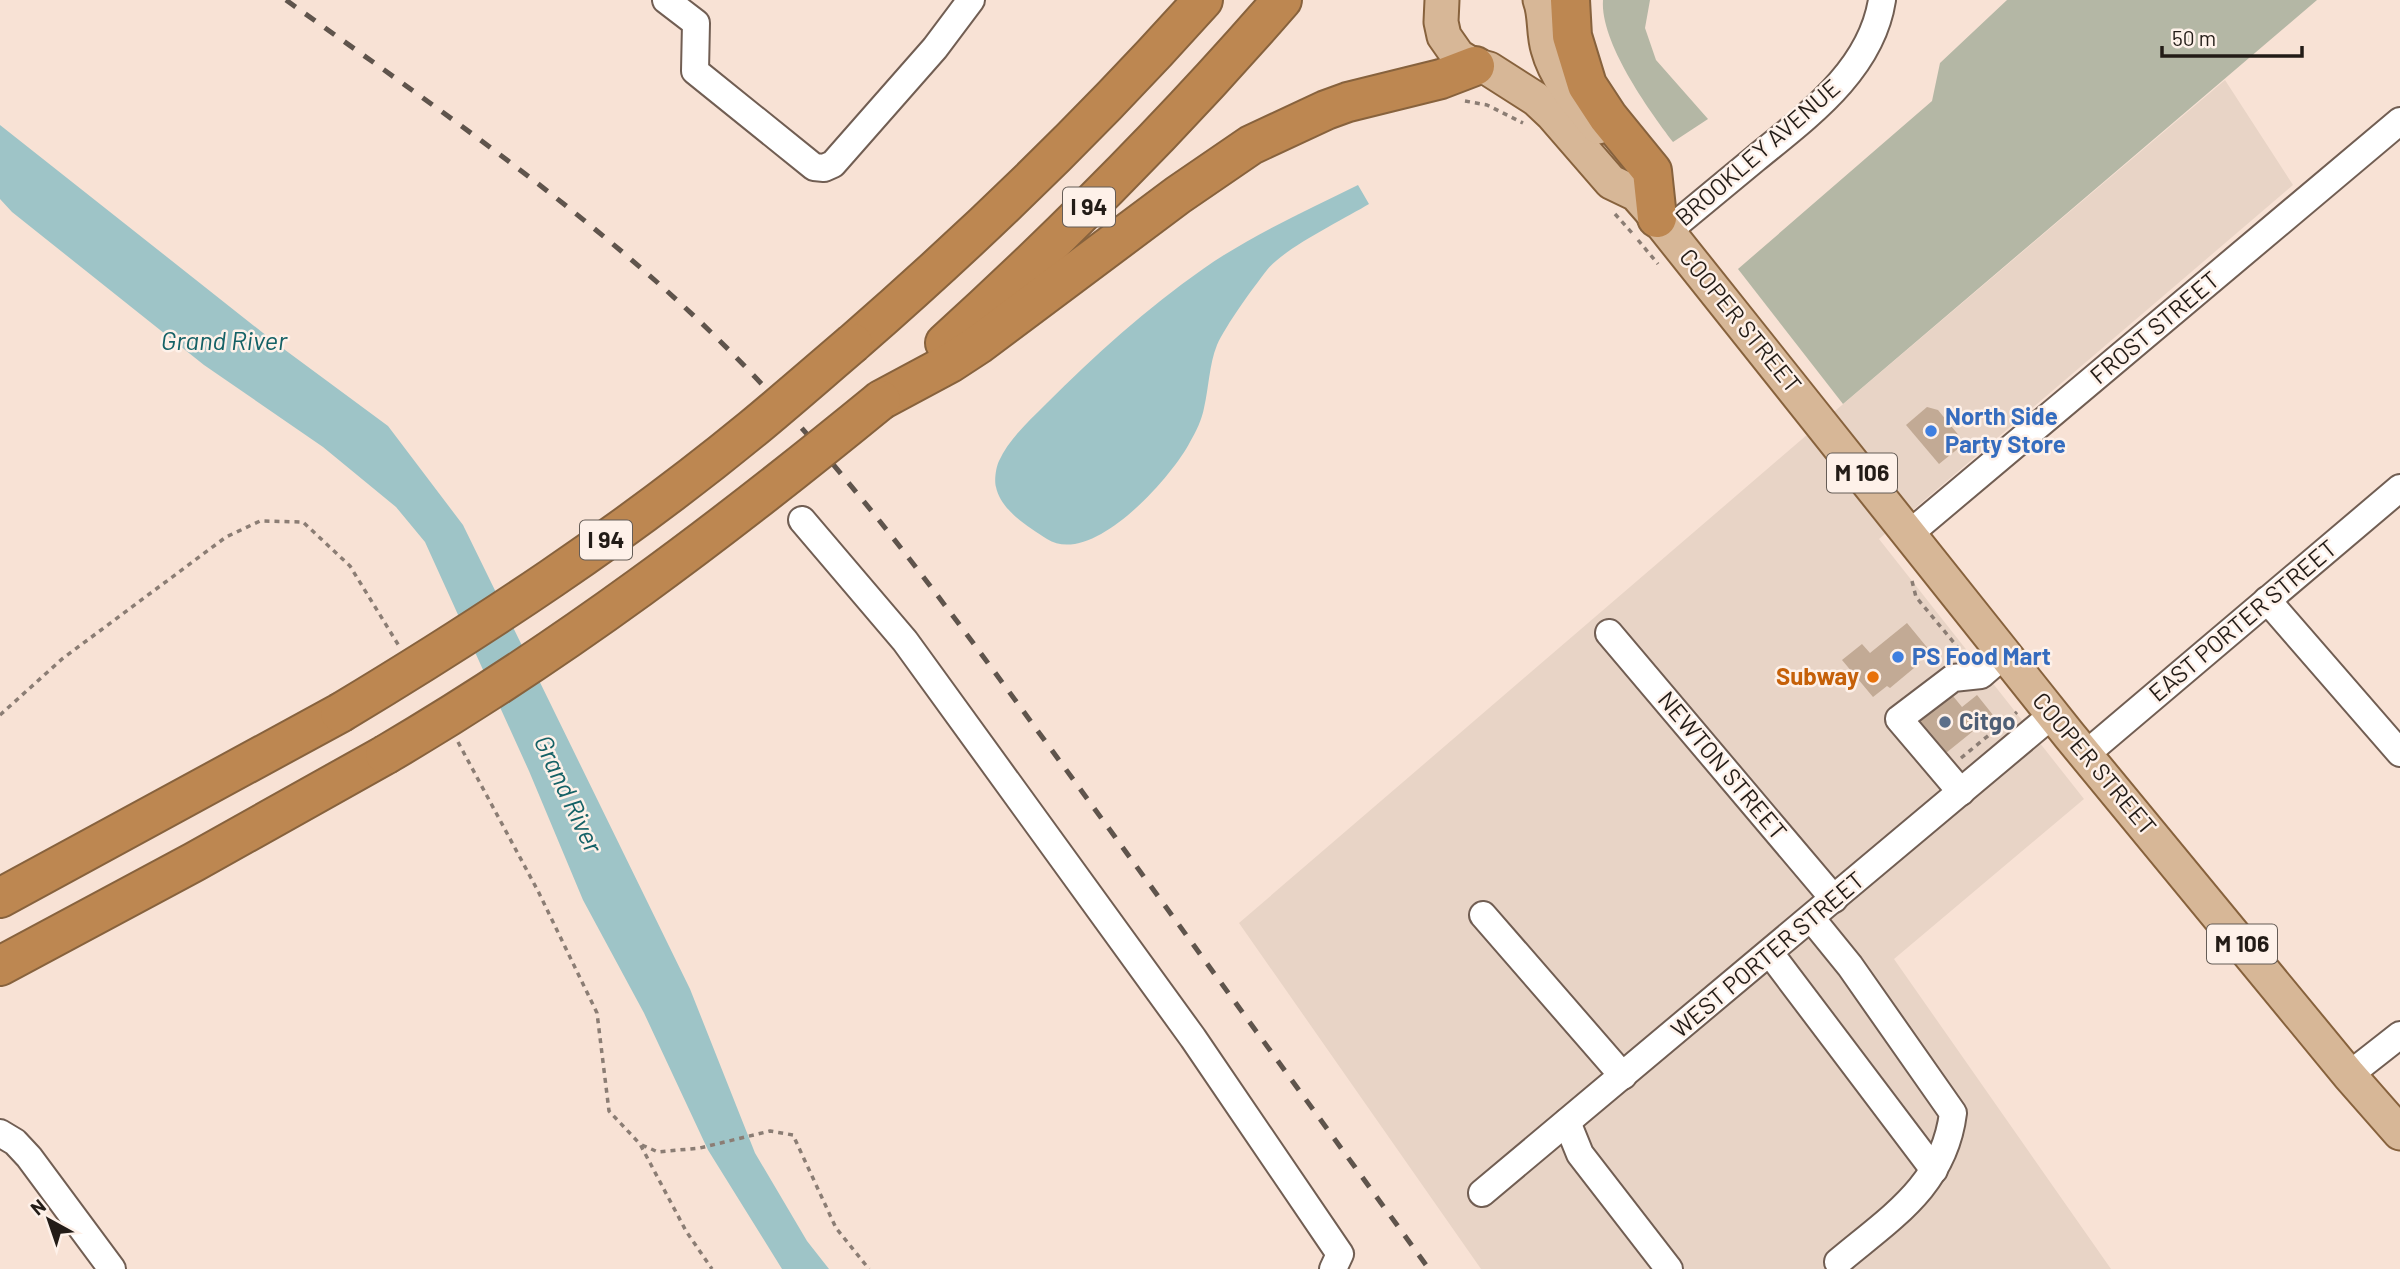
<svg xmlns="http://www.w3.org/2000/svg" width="2400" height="1269" font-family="Barlow,sans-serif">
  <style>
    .industrial { fill: #e8d4c6 }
    .green { fill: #b4b7a5 }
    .water { fill: #9ec4c7 }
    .building { fill: #c2aa95 }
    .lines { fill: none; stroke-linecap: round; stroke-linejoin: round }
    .minor-casing { stroke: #715e53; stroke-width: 30 }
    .major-casing { stroke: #87623d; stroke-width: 37 }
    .highway-casing { stroke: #87623d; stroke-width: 42 }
    .path { stroke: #8b7d74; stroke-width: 3.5; stroke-dasharray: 5 5; stroke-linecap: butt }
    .minor { stroke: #fff; stroke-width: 26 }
    .major { stroke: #d7b797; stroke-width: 33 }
    .highway { stroke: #bd8751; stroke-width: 38 }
    .rail { stroke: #5f544c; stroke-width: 5; stroke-dasharray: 12 12; stroke-linecap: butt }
    .highway-bridge-casing { stroke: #87623d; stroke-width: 42; stroke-linecap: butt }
    .highway-bridge { stroke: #bd8751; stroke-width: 38 }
    .shop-dot { fill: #3f7fe0; stroke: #fef1e9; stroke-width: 2.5 }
    .food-dot { fill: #e8710a; stroke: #fef1e9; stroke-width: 2.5 }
    .service-dot { fill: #5c6f8a; stroke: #fef1e9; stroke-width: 2.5 }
    .labels { text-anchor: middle; stroke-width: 5; stroke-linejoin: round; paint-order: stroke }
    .shield { fill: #fef1e9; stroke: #655c56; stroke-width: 2 }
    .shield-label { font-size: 23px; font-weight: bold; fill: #231c17 }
    .street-label { font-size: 24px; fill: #231c17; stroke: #fef1e9 }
    .shop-label { font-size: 24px; font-weight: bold; fill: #366cbe; stroke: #fef1e9; text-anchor: start }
    .food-label { font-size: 24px; font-weight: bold; fill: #c56008; stroke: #fef1e9; text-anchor: end }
    .service-label { font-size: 24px; font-weight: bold; fill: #4e5e75; stroke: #fef1e9; text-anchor: start }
    .water-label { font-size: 26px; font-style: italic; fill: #146166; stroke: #fef1e9 }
  </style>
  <rect width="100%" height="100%" fill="#f8e2d5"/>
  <!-- industrial -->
  <polygon class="industrial" points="2225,80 2293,185 1879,539 2084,799 1894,959 2111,1269 1481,1269 1239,923 1822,422"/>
  <!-- green -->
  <g class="green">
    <path d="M1603 0H1650L1645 28 1656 60 1708 119 1673 142C1648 109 1600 42 1603 0Z"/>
    <polygon points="2007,0 2317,0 1843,404 1738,269 1932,101 1940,63"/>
  </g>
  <!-- water -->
  <g class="water">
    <polygon points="0,125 277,344 388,426 463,525 690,989 755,1153 807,1241 829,1269 782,1269 708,1150 644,1013 583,900 529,771 425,542 396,507 323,447 204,365 12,212 0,199"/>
    <path d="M1358 185 1369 204C1344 219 1283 249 1267 270 1253 288 1226 325 1217 345 1209 365 1209 387 1204 408 1202 419 1196 432 1190 442 1172 477 1092 568 1047 539 1029 527 1001 511 996 487 994 481 996 467 999 461 1009 439 1029 421 1046 404 1095 355 1147 308 1203 269 1251 235 1306 211 1358 185Z"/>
  </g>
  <!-- building -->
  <g class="building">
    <polygon points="1927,407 1938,410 1965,443 1939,464 1906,425"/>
    <polygon points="1907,623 1930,651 1918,660 1920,663 1890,688 1887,686 1873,697 1842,660 1862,644 1870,653"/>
    <polygon points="1948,690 1962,707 1977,695 1993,715 1941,757 1911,720"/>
  </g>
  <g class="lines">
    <!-- minor casing -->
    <g class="minor-casing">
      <g id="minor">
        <polyline points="666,0 696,23 695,71 814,167 824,168 833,164 935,48 971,0"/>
        <path d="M1668 231C1697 207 1726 183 1755 159 1806 117 1871 71 1882 0"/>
        <polyline points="802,520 905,641 1193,1038 1340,1254 1333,1269"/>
        <polyline points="1909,534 2400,121"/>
        <polyline points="2267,600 2400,753"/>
        <polyline points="1609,633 1834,899"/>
        <polyline points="2086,754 2400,488"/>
        <polyline points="1961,792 1899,719 1953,678 1981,675 2004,655"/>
        <polyline points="1483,915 1623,1076"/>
        <path d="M1811 918 1850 966 1953 1113C1944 1186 1890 1218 1838 1262"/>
        <polyline points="1770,953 1934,1170"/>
        <polyline points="2349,1075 2400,1035"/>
        <polyline points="1567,1122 1580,1154 1669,1269"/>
        <polyline points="0,1133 15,1142 29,1157 112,1269"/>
        <polyline points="1482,1193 2052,715"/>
      </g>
    </g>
    <!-- major casing -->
    <g class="major-casing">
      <g id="major">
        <polyline points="1442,0 1441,22 1444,36 1458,56 1471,64 1489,69 1536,99 1552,114 1611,182 1636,194 1657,218 2069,735 2349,1075 2400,1133"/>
        <path d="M1540 0C1546 15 1543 33 1548 49 1556 79 1578 103 1598 127"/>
      </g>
    </g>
    <!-- highway casing -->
    <g class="highway-casing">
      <g id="highway">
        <polyline points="1570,0 1572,36 1587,85 1608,117 1652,171 1657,218"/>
        <path d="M853 343C976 236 1094 122 1203 0"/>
        <path d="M945 343C1064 235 1177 121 1282 0"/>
        <polyline points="881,400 950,363 979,344 1178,195 1251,145 1326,110 1348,102 1441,79 1475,66"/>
        <polyline points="0,898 340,713"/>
        <polyline points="0,966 194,862 385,755"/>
      </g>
    </g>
    <!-- path -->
    <g class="path">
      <polyline points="1465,101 1487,105 1523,123"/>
      <polyline points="1615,214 1633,234"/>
      <polyline points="1638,240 1658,264"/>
      <polyline points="1912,581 1916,597 1965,656"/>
      <polyline points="0,715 62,659 226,537 260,521 303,522 350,566 399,646"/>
      <polyline points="458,742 538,891 597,1013 609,1111 640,1144 686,1231 712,1269"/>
      <polyline points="1961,758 2017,712"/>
      <polyline points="642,1145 658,1152 700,1148 770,1131 793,1135 836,1228 869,1269"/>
    </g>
    <!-- minor -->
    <use href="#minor" class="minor"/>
    <!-- major -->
    <use href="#major" class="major"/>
    <!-- highway -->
    <use href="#highway" class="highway"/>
    <!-- rail -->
    <path class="rail" d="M286 0C448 116 620 233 757 379 876 505 976 647 1078 786 1195 947 1312 1108 1429 1269"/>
    <!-- highway-bridge casing -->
    <g class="highway-bridge-casing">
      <g id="highway-bridge">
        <path d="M340 713C483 627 623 535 752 429 786 401 819 372 853 343"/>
        <path d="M385 755C564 650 721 531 881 400"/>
      </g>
    </g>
    <!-- highway-bridge -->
    <use href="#highway-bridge" class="highway-bridge"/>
  </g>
  <!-- markers -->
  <g class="shop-dot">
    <circle cx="1931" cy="431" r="7"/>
    <circle cx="1898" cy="657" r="7"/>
  </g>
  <circle class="food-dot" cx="1873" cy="677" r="7"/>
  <circle class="service-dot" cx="1945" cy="722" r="7"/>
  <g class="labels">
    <!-- shield labels -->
    <g class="shield">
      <rect x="1063" y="187.5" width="52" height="39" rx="5"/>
      <rect x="1827" y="453.5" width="70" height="39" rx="5"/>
      <rect x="580" y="520.5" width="52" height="39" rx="5"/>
      <rect x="2207" y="924.5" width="70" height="39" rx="5"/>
    </g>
    <g class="shield-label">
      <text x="1089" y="215">I 94</text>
      <text x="1862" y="481">M 106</text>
      <text x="606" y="548">I 94</text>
      <text x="2242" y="952">M 106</text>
    </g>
    <!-- street labels -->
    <g class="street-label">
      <text transform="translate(1758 153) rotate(-41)" y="8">BROOKLEY AVENUE</text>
      <text transform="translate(1740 321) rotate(51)" y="8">COOPER STREET</text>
      <text transform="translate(2155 328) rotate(-40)" y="8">FROST STREET</text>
      <text transform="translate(2243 621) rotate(-40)" y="8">EAST PORTER STREET</text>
      <text transform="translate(2094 764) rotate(50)" y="8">COOPER STREET</text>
      <text transform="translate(1722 766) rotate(50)" y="8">NEWTON STREET</text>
      <text transform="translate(1768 955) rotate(-40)" y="8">WEST PORTER STREET</text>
    </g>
    <!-- shop labels -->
    <g class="shop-label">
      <text x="1945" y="425">North Side<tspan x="1945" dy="28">Party Store</tspan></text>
      <text x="1912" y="665">PS Food Mart</text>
    </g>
    <!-- food labels -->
    <g class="food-label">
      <text x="1859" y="685">Subway</text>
    </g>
    <!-- service labels -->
    <g class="service-label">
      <text x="1959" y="730">Citgo</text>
    </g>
    <!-- water labels -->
    <g class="water-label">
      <text x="224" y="350">Grand River</text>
      <text transform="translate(568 794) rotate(65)" y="9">Grand River</text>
    </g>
  </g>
  <!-- north arrow -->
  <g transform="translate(49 1220) rotate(320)" stroke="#fef1e9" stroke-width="5" paint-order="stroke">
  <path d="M0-5L12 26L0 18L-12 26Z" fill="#231c17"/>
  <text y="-10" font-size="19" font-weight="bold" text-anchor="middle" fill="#231c17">N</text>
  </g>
  <!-- scale -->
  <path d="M2162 46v10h140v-10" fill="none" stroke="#231c17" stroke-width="3.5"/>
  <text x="2172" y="46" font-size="21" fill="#231c17" stroke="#fef1e9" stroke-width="5" paint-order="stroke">50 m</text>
</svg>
